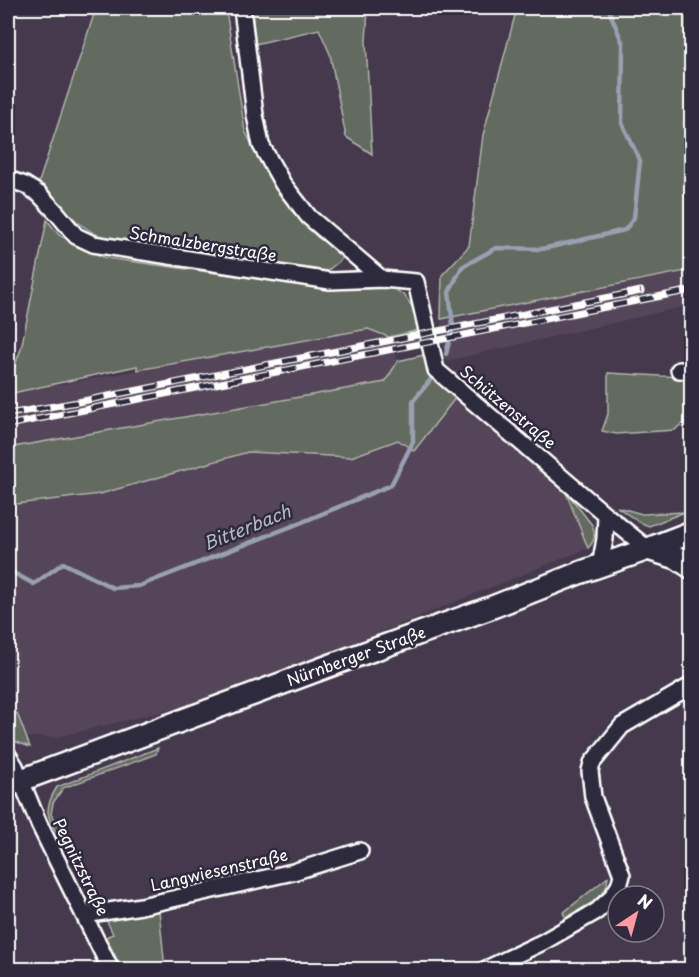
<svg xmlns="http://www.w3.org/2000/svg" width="699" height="977" font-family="'Playpen Sans',sans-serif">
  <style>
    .built { fill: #544558 }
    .green { fill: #636a5e; stroke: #b1b4ae; stroke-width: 1.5 }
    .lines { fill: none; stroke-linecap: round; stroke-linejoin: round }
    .stream { stroke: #98a0b1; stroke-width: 4.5 }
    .street-casing { stroke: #fff; stroke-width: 20 }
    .secondary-casing { stroke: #fff; stroke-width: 26 }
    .street { stroke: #2f2a3d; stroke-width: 15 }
    .secondary { stroke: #2f2a3d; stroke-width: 21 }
    .rail-casing { stroke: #fff; stroke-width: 7 }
    .rail { stroke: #2f2a3d; stroke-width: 4.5; stroke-dasharray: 14; stroke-linecap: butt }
    .labels { text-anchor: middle; stroke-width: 5; stroke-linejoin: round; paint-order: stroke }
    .street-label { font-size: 16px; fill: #fff; stroke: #2f2a3d }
    .water-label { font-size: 18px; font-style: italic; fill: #b2b8c4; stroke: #2f2a3d }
  </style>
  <rect width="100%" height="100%" fill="#453a4d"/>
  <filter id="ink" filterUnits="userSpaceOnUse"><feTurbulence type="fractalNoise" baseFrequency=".0167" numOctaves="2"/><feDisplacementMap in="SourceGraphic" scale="12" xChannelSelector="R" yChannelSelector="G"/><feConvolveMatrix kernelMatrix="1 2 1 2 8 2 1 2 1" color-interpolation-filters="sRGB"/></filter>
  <g filter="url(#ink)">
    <!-- built -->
    <g class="built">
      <polygon points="691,270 691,305 446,361 441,319"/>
      <polygon points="369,329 389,337 398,361 385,382 8,448 8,394"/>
      <polygon points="456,397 565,490 588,548 218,698 57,737 8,737 8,505 100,494 248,451 351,457 398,439 414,451"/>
    </g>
    <!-- green -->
    <g class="green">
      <path d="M96 8H215L226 10 245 131 265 170 290 209 317 237 341 252V260L327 271 106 239C76 226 61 206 38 185Z"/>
      <polygon points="252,8 368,8 366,41 372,154 346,137 330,54 319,29 255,44"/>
      <polygon points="517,8 691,8 691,270 441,319 442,275 469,246 483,135"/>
      <polygon points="47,220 59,235 86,250 106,258 304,285 349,289 393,288 405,296 415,311 419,330 389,337 368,329 138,370 137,366 8,394 8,369 14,368 21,349"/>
      <polygon points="424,355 429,374 456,397 414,451 398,440 351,457 248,452 100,494 8,505 8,448 385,382 398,361"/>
      <polygon points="608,373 661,376 691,377 691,420 679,426 675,430 616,434 602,431 608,414"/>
      <path d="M565 490 592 525C596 535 595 541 588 548Z"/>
      <polygon points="617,507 642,514 685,512 649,526 639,522"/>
      <polygon points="17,713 30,747 8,739 8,717"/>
      <path d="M158 748 156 754 63 788 53 803 51 814 65 840 61 843C49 818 41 813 57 787Z"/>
      <polygon points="608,877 606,889 593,902 566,918 563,913"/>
      <polygon points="159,910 165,969 122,969 106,937 113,934 106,919"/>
    </g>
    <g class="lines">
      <!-- stream -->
      <g class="stream">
        <polyline points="446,354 453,326 449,292 462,267 496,248 542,249 625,230 634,218 640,161 622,123 623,44 608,8"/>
        <polyline points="8,570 34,584 63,563 113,588 139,586 300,523 391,485 413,442 413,401 432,378"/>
      </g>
      <!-- street casing -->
      <g class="street-casing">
        <g id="street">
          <polyline points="242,8 255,115 261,145 283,184 309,217 382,279"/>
          <polyline points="8,179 25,185 39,194 57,213 76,236 93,244 330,281 382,279 416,282 436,370 606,515 648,549"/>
          <polyline points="679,370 692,371"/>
          <polyline points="600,566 605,539 606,515"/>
          <polyline points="8,755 15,766 39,824 111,970"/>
          <polyline points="84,915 141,906 293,872 360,851"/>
          <polyline points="484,970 543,942 597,911 610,899 619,886 622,875 593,797 590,771 592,763 622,726 692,685"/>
        </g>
      </g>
      <!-- secondary casing -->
      <g class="secondary-casing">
        <g id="secondary">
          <polyline points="648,549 677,558 692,568"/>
          <polyline points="8,785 345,660 490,608 579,573 648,549 692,532"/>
        </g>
      </g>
      <!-- street -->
      <use href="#street" class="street"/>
      <!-- secondary -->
      <use href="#secondary" class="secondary"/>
      <!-- rail casing -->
      <g class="rail-casing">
        <g id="rail">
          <polyline points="8,414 78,402 641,291"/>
          <polyline points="8,425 692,290"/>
        </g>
      </g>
      <!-- rail -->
      <use href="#rail" class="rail"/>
    </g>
  </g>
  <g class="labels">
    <!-- street labels -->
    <g class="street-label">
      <text transform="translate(203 244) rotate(9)" y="6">Schmalzbergstraße</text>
      <text transform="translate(508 407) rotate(40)" y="6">Schützenstraße</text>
      <text transform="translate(356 656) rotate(-20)" y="6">Nürnberger Straße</text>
      <text transform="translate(81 867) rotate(64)" y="6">Pegnitzstraße</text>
      <text transform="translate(219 870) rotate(-13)" y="6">Langwiesenstraße</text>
    </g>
    <!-- water labels -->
    <g class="water-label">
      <text transform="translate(247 528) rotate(-22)" y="6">Bitterbach</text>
    </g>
  </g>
  <!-- margin -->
  <rect width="699" height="977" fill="none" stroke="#2f2a3d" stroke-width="30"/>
  <rect x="15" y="15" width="669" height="947" fill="none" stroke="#fff" stroke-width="2" filter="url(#ink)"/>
  <!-- north arrow -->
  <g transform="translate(636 914) rotate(36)"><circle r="28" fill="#2f2a3d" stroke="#827f8b" stroke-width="1.5"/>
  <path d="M0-4.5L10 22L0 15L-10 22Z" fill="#ff9aa2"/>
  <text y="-9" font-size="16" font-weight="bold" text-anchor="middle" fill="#ffffff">N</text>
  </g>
</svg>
